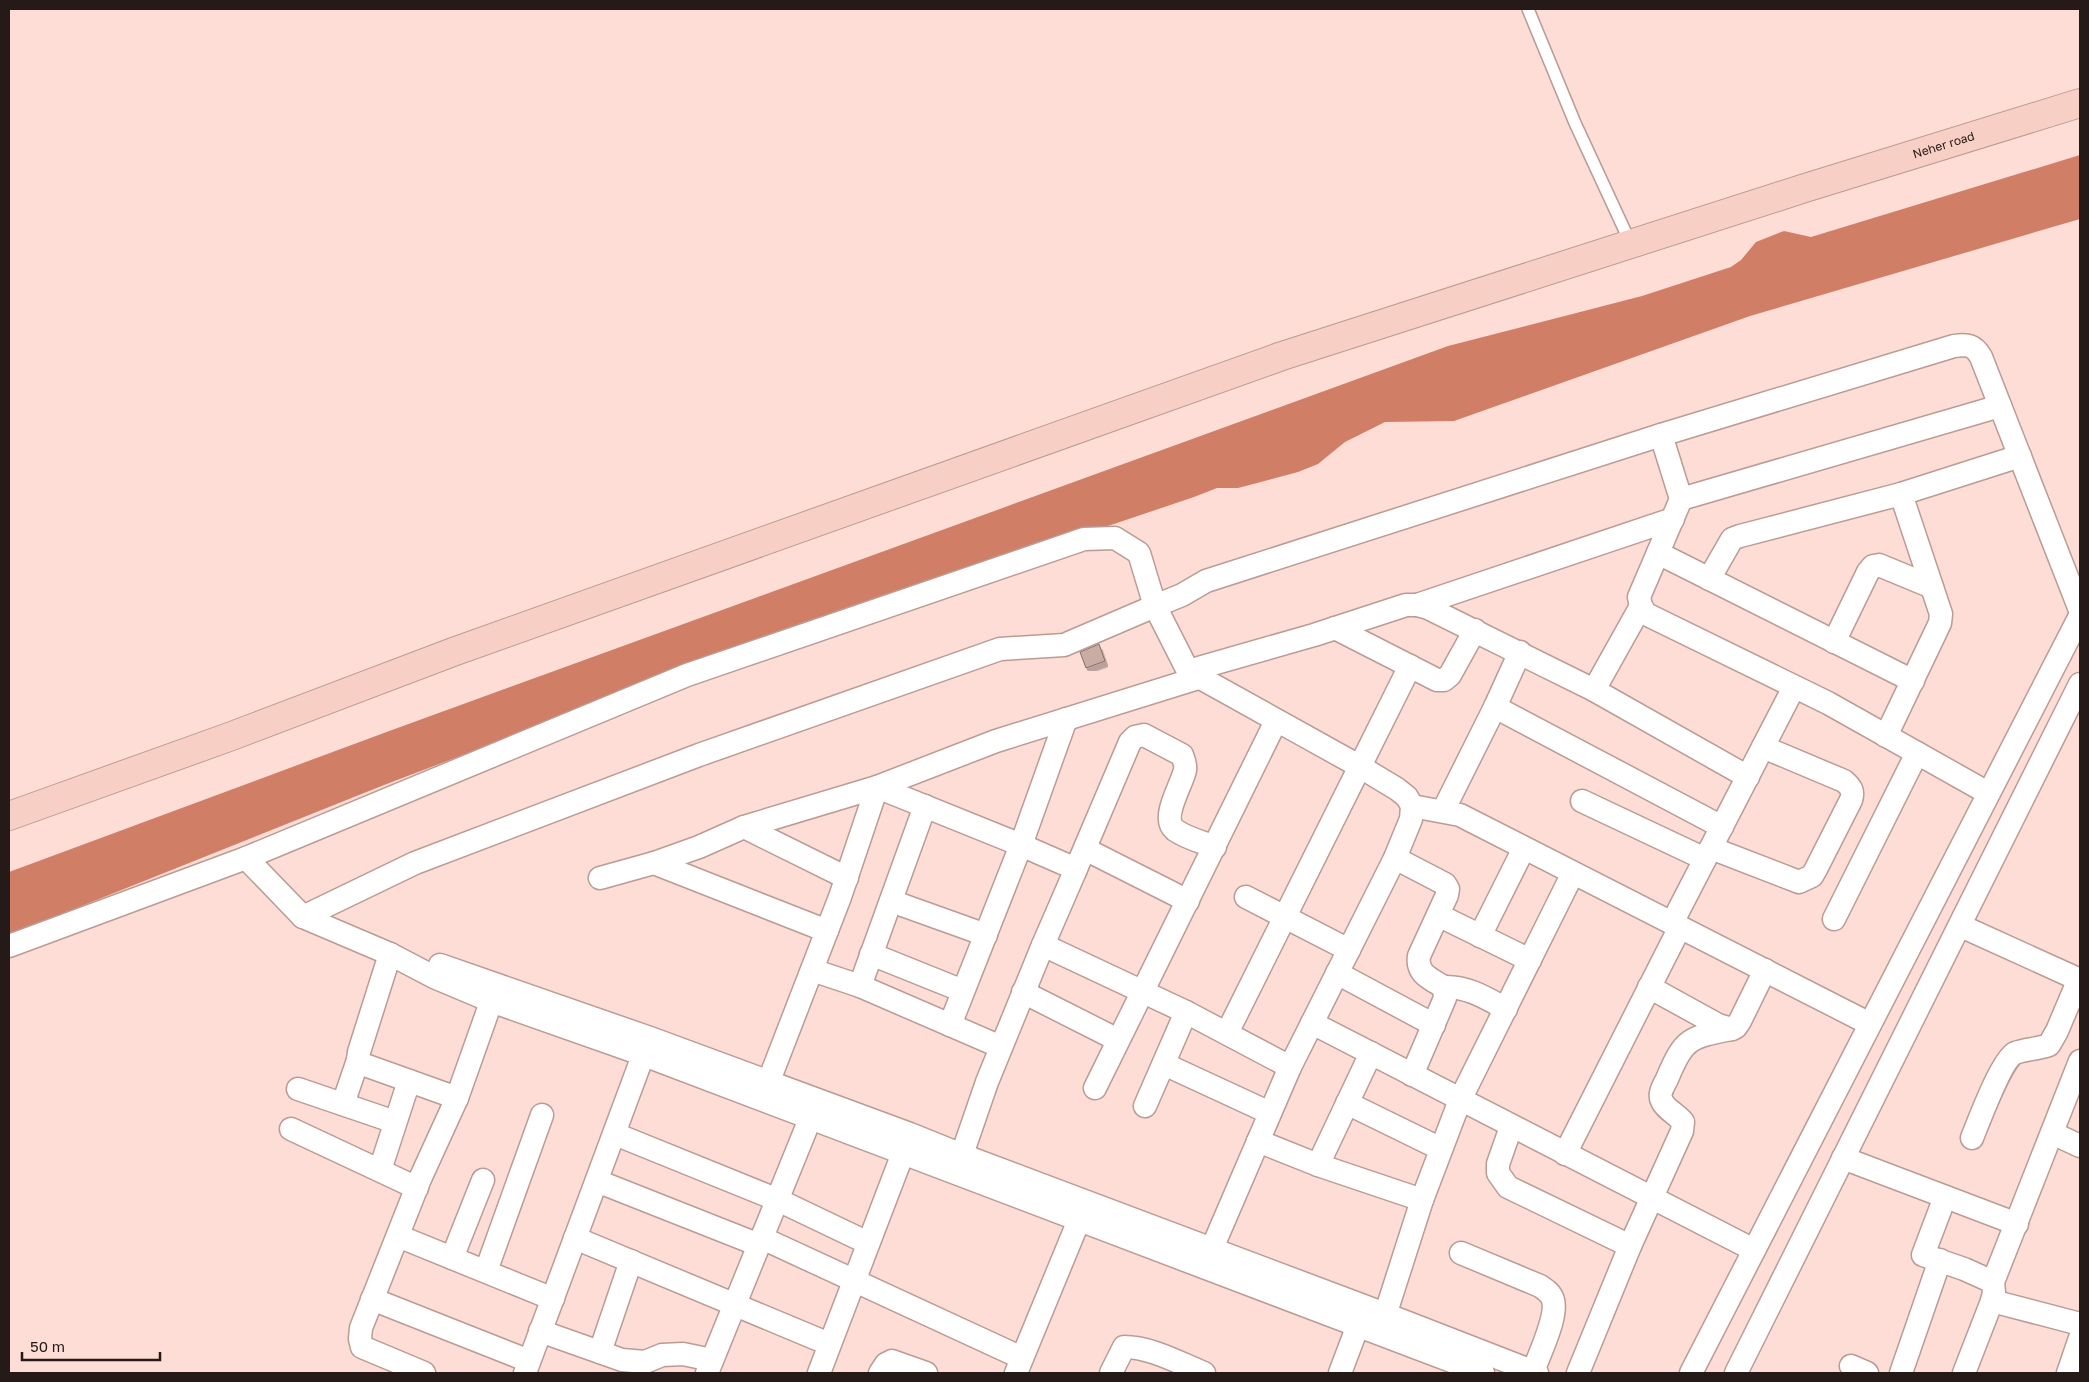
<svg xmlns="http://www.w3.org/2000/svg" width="2089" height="1382" font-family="'Golos Text',sans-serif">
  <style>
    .water { fill: #d17e67 }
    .building { fill: #c9aca3; stroke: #896e66; filter: url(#shadow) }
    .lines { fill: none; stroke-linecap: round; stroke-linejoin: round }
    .lane-casing { stroke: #ba9c94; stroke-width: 14 }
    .street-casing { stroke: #ba9c94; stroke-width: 25 }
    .secondary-casing { stroke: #ba9c94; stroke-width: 30 }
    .lane { stroke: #fff; stroke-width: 11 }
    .street { stroke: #fff; stroke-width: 22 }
    .secondary { stroke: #f8cfc4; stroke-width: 28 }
    .labels { text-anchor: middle; stroke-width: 5; stroke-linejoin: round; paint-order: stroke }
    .street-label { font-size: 12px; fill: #251a17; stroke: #fdddd5 }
  </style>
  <defs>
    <filter id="shadow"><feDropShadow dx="3" dy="5.5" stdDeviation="0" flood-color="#0004"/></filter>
  </defs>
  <rect width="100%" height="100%" fill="#fdddd5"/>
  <!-- water -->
  <polygon class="water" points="2080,155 2080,219 1750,316 1454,421 1385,422 1345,442 1318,464 1298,472 1238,488 1217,488 1194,497 752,646 686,670 384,785 9,935 9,872 392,730 1448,346 1642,296 1731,267 1741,260 1756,242 1784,231 1811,237"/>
  <!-- building -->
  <polygon class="building" points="1099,644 1105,661 1086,668 1080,652"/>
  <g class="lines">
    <!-- lane casing -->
    <g class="lane-casing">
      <polyline id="lane" points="1528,9 1575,123 1631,244"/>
    </g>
    <!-- street casing -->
    <g class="street-casing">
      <g id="street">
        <polyline points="1661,435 1681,499 1639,597 1641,606 1646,614 1828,703 1988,793"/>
        <polyline points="1681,499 2000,406"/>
        <polyline points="1658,553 1913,681"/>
        <polyline points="1709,579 1732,539 1740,536 1901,494 2020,456"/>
        <polyline points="1417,605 1673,519"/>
        <polyline points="1335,628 1437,680 1444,680 1450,675 1475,630"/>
        <polyline points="1834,642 1868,572 1873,566 1879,565 1932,587"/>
        <polyline points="1188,671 1314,635 1406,605 1417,605 1428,608 1594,690 1748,777"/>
        <polyline points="1594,690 1641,606"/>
        <polyline points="1495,707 1722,827"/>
        <polyline points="1886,736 1940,623 1941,614 1901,494"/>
        <polyline points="1582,801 1705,859"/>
        <polyline points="1412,806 1460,815 1870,1024"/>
        <polyline points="1443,811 1495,707 1520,652"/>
        <polyline points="744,827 847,878"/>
        <path d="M1711 848 1799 882 1812 876 1816 869 1851 800C1854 791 1851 787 1844 781L1763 747"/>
        <polyline points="1085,849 1188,901"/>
        <polyline points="246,858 303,917 390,954 434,977 491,1001 644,1055 1483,1373"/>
        <path d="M1395 858 1445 884 1448 889 1447 895 1419 956C1416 974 1431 979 1444 987L1445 998 1412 1075"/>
        <polyline points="654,863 827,931"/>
        <path d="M1076 869 1130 742 1135 737 1144 735 1182 755C1184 760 1186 765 1185 770 1182 785 1160 818 1175 830 1186 838 1202 842 1215 847"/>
        <polyline points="600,878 654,863 699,847 744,827 877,787 996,741 1198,678"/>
        <polyline points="1246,897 1349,950"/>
        <polyline points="891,901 986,935"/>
        <polyline points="1438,915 1530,960"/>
        <polyline points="303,917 415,863 699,755 1000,649 1064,645 1155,606 1188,671 1359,766 1397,789 1407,797 1412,806 1411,819 1395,858 1290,1067 1204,1267"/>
        <polyline points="1834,919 1917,753"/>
        <polyline points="1672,923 1794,687"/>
        <polyline points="1961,926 2080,980"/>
        <polyline points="1480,936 1524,848"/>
        <path d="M9 946 246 858 687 675 1084 539 1115 538 1139 553 1155 606 1182 595 1206 581 1661 435 1954 346C1968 344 1974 345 1981 357L2080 610"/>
        <polyline points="390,954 359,1052 358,1060 362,1064 457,1098"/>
        <polyline points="871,954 963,991"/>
        <polyline points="440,965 650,1038 910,1134 962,1155 1385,1314 1537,1373"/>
        <polyline points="812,970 860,986 1001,1047"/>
        <polyline points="1337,973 1434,1025"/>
        <polyline points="860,986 925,806"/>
        <path d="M1444 987C1467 986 1486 998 1506 1009"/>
        <polyline points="1649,987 1718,1025 1732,1029 1736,1027 1740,1021 1765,970"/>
        <polyline points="1023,992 1118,1040"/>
        <polyline points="1312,1023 1754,1250"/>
        <polyline points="950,1025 1021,845 1066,719"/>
        <polyline points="1227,1033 1410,666"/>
        <polyline points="1164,1064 1270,1113"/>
        <polyline points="1095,1088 1276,721"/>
        <polyline points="298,1089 395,1122"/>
        <polyline points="763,1096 840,897 877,787 1021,845 1076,869 1043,945"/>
        <polyline points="1347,1103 1441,1149"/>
        <polyline points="343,1104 358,1060"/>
        <polyline points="1145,1106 1186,1012"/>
        <polyline points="1511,1127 1498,1164 1498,1173 1508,1187 1630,1246"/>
        <polyline points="291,1129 417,1188"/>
        <polyline points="2052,1133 2080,1146"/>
        <polyline points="615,1134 778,1200 868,1243"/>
        <path d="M1972 1138C1978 1123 2002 1059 2015 1053 2026 1049 2038 1049 2049 1045L2057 1031 2079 979"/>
        <polyline points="1258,1141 1318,1165 1422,1200"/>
        <polyline points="1565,1154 1680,927"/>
        <polyline points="1843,1158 2017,1224"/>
        <polyline points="1318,1165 1371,1053"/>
        <polyline points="957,1169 987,1082 1043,945 1186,1012 1290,1067"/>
        <polyline points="380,1170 409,1081"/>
        <polyline points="597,1181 759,1245"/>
        <polyline points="1945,1197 1923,1255 1964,1269 1993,1282 1994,1292 1992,1301 1964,1373"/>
        <polyline points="398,1236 553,1299"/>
        <polyline points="575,1238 829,1344"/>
        <polyline points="762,1238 1022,1358"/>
        <path d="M1461 1253 1540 1286C1546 1290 1551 1293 1553 1300 1558 1317 1539 1354 1533 1372"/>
        <polyline points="452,1258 483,1180"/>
        <polyline points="486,1271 542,1115"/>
        <polyline points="1993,1282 2080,1061"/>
        <polyline points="372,1299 529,1361"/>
        <polyline points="1992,1301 2080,1324"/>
        <polyline points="1381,1328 1422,1200 1460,1100 1573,873"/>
        <polyline points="540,1331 622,1360 645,1362 662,1355 683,1354 712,1360"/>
        <polyline points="600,1352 631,1261"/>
        <polyline points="1851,1366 1867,1373"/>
        <polyline points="424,1373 362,1347 360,1339 361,1328 420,1179 457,1098 496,988"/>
        <polyline points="525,1373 648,1042"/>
        <polyline points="707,1373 810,1119"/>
        <polyline points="819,1373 908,1140"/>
        <polyline points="880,1373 886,1364 892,1361 926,1373"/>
        <polyline points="1016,1373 1084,1208"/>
        <path d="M1111 1373 1124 1347C1151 1347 1179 1363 1204 1373"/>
        <polyline points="1340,1373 1363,1312"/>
        <path d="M1578 1373 1630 1246 1682 1131 1683 1122C1678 1115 1665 1109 1662 1101 1658 1094 1664 1085 1667 1079 1684 1038 1690 1037 1732 1029"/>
        <polyline points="1691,1373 2080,616"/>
        <polyline points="1736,1373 2080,684"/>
        <polyline points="1901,1373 1940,1260"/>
        <polyline points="2068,1373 2080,1338"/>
      </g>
    </g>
    <!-- secondary casing -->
    <g class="secondary-casing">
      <g id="secondary">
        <path id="s1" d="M9 816 229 737 453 652 1282 356 1805 188 2080 103"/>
      </g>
    </g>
    <!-- lane -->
    <use href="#lane" class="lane"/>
    <!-- street -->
    <use href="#street" class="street"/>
    <!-- secondary -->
    <use href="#secondary" class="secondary"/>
  </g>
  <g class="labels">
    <!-- street labels -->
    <g class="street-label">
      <text dy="4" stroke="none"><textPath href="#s1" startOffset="2048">Neher road</textPath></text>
    </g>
  </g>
  <!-- border -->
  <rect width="2089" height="1382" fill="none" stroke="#251a17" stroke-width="20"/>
  <!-- scale -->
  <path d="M22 1352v8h138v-8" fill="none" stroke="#251a17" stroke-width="2.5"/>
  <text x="30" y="1352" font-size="15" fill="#251a17" stroke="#fdddd5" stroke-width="4" paint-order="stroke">50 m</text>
</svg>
